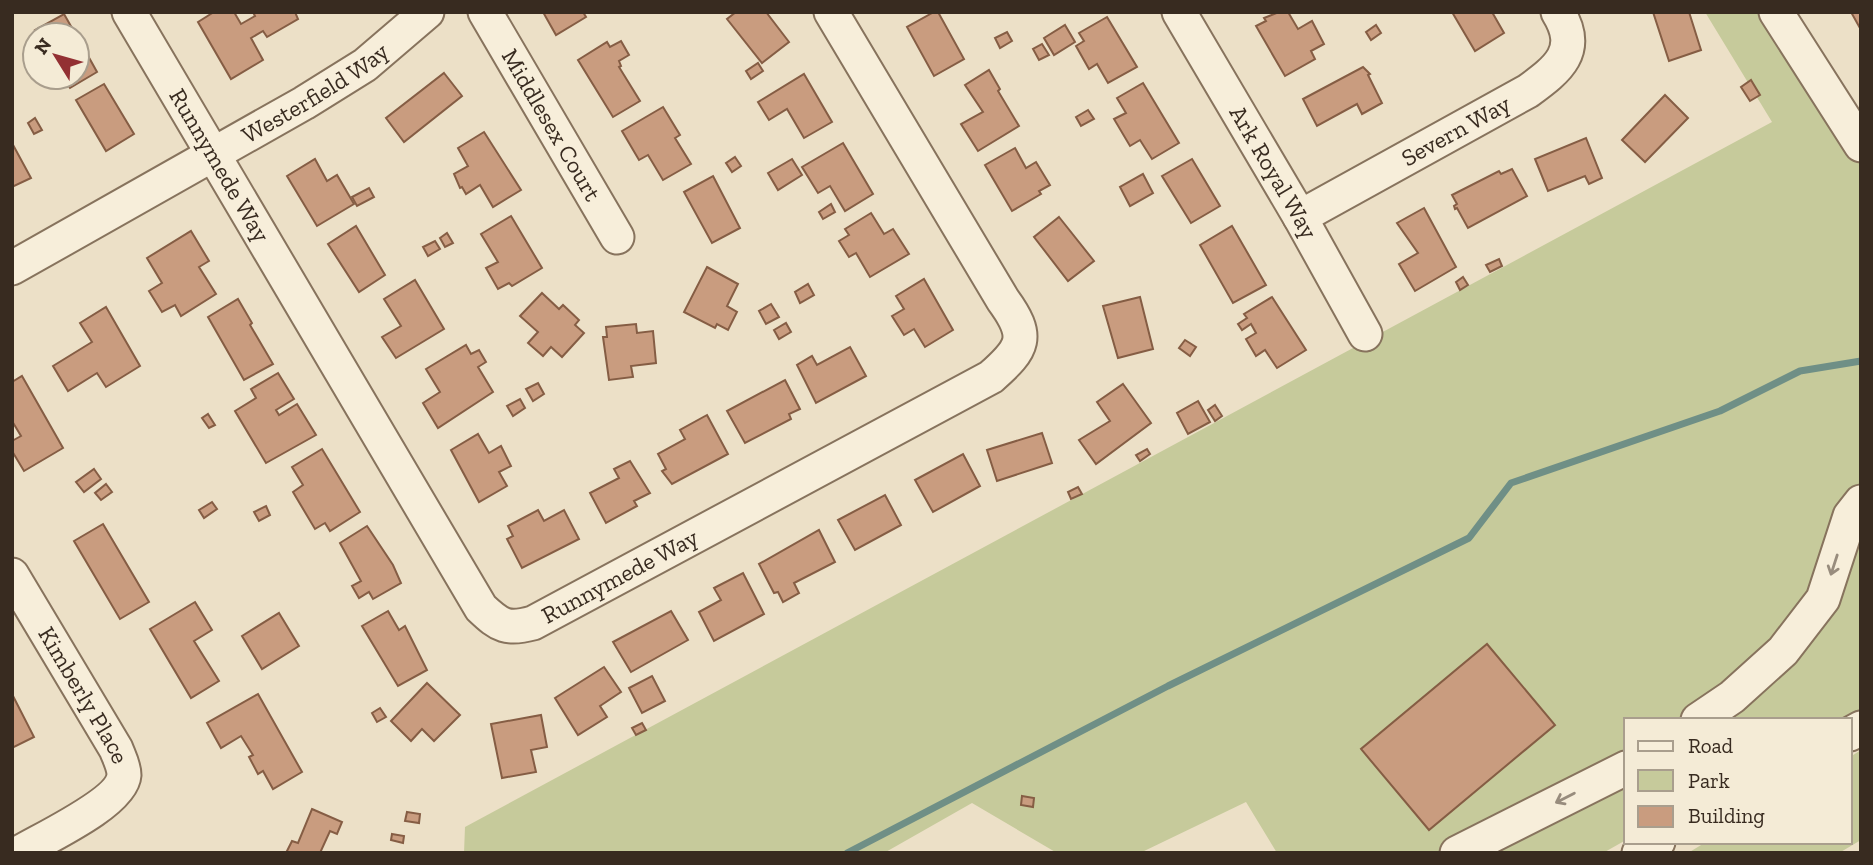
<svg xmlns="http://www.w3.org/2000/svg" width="1873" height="865" font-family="'Zilla Slab',serif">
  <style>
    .green { fill: #c6ca9b }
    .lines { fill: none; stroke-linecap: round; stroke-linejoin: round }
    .stream { stroke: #6f8f86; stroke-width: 7 }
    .building { fill: #c99c7f; stroke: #855d44; stroke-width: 2 }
    .minor-casing { stroke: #87735d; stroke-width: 37 }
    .minor { stroke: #f7eeda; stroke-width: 33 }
    .oneway { stroke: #988c7d }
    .labels { text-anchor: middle; stroke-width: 5; stroke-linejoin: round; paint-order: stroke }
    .street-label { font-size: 24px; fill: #382b20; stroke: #f4ebd6 }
  </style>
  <rect width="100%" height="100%" fill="#ece0c7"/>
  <!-- green -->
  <g class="green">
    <polygon points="1705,12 1778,12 1861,145 1861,715 1850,720 1626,720 1626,840 1603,853 1277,853 1246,802 1140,853 1057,853 972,803 884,853 464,853 465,827 1772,122"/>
    <polygon points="1861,750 1861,840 1839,853 1688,853 1706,842 1850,842 1850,757"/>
  </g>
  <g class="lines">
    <!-- stream -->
    <polyline class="stream" points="847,853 1168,686 1469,538 1511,483 1720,411 1800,371 1861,361"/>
  </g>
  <!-- building -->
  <g class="building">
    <polygon points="214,12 234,12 241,24 255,16 253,12 295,12 298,19 267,37 263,31 251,38 263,60 231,79 198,22"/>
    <polygon points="543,12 583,12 586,17 556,35"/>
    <polygon points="736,12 766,12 789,42 762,63 727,19"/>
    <polygon points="934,12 938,12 964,59 934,76 907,27"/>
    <polygon points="1279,12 1288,12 1298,29 1312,21 1324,44 1311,51 1315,59 1285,76 1256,26 1266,21 1264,18"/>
    <polygon points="1452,12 1492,12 1504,33 1475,51"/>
    <polygon points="1653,12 1689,12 1701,50 1669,61"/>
    <polygon points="1851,12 1861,12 1861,30"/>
    <polygon points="64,14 76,35 38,35 35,30"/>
    <polygon points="1107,17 1137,67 1108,83 1097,64 1089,69 1076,46 1084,41 1079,33"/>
    <polygon points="1065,25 1075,42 1054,55 1044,38"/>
    <polygon points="1376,25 1381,33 1371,40 1366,32"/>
    <polygon points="1007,32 1012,41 1000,48 995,38"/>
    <polygon points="77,36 97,72 70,88 63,77 77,77"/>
    <polygon points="621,41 629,55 619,61 621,66 619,67 640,101 613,117 578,60 607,42 610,47"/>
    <polygon points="1042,44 1049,55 1039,60 1033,49"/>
    <polygon points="758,63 763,71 751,79 746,71"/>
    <polygon points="1363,67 1370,74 1368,75 1382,103 1362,114 1357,104 1317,126 1303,99"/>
    <polygon points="989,70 1000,89 998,91 1019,126 978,151 961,124 983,112 965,85"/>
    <polygon points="444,73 462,96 404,142 386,118"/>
    <polygon points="804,74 832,122 804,138 787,109 769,120 758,102"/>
    <polygon points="1751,80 1760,95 1750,101 1741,87"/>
    <polygon points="1143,83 1179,143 1152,159 1140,140 1130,146 1114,119 1126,113 1117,98"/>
    <polygon points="104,84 134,134 106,151 76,100"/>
    <polygon points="1665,95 1688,118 1645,162 1622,140"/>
    <polygon points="663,107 680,135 675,138 691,164 663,180 648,155 639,160 622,131"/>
    <polygon points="1088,110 1094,119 1081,126 1076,117"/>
    <polygon points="35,118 42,130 34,134 28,123"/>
    <polygon points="484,132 521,190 493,207 480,185 466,194 462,187 460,188 454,174 468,166 458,148"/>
    <polygon points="1586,138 1602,178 1589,184 1585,176 1548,191 1535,159"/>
    <polygon points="12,143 31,178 12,187"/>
    <polygon points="843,143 873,194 845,211 830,186 818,193 802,167"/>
    <polygon points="1015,148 1026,168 1036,162 1050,185 1039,191 1041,194 1012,211 985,165"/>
    <polygon points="735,157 741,166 732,172 726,163"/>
    <polygon points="315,159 327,181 337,175 354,204 317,226 287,176"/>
    <polygon points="792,159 802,175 778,190 768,173"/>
    <polygon points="1192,159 1220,206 1191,223 1162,176"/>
    <polygon points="1512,169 1527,196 1468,228 1457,208 1455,209 1454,206 1457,204 1452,195 1499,171 1501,174"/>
    <polygon points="1143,174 1153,193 1130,206 1120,187"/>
    <polygon points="713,176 740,228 712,243 684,192"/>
    <polygon points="369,188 374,197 357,206 352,197"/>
    <polygon points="831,204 835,212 823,219 819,212"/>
    <polygon points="1424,208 1456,267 1415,291 1399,264 1418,253 1397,223"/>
    <polygon points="871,213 884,234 893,229 909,254 870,277 856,253 849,257 839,241 849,235 845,229"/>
    <polygon points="511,216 542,268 512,286 509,283 498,289 486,268 498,262 481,234"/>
    <polygon points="1059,217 1094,261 1068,281 1034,237"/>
    <polygon points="356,226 385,275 359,292 328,244"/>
    <polygon points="1232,226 1266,285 1233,303 1200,245"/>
    <polygon points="191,231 209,261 199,267 216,294 181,316 175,305 162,312 149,291 162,283 147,258"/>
    <polygon points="447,233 453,243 445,247 440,238"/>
    <polygon points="435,241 440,249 428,256 423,247"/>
    <polygon points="1499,259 1502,266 1490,272 1486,265"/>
    <polygon points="707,267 738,284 727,306 737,312 728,330 717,324 715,328 684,312"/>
    <polygon points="1463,277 1468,285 1460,290 1456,282"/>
    <polygon points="924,279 953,330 925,347 914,329 904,335 892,316 904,309 896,296"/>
    <polygon points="415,280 444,329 396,358 382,337 401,326 384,299"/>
    <polygon points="808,284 814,295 800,303 795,292"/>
    <polygon points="542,293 559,309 563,305 579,320 575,325 584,333 562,357 551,347 543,356 528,343 538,332 520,316"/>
    <polygon points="1140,297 1153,349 1118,358 1103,306"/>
    <polygon points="1272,297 1306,350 1277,368 1265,350 1256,356 1246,339 1256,333 1251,324 1242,330 1238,324 1247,318 1244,314"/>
    <polygon points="238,299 252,323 250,325 273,364 244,380 208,317"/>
    <polygon points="771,304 779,317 766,324 759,311"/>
    <polygon points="106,307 140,366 106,387 97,373 68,391 53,366 92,342 80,323"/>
    <polygon points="786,323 791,332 779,339 774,330"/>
    <polygon points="636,324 637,333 653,331 656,363 631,366 633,377 609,380 603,337 607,337 606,327"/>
    <polygon points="1185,340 1196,347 1190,356 1179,348"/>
    <polygon points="466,345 471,354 479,350 486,362 478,367 493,392 438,428 423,403 440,392 426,369"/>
    <polygon points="850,347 866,376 816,403 797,365 812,356 817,365"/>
    <polygon points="278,373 294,399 276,410 279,415 297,404 316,435 266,463 235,411 256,398 251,389"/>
    <polygon points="22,376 63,448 24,471 12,451 12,441 21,436 12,421 12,382"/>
    <polygon points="785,380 800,409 789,414 791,419 745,443 727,411"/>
    <polygon points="538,383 544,394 533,401 526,389"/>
    <polygon points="1123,384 1151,423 1096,464 1079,440 1110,421 1097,402"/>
    <polygon points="520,399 525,408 513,416 507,406"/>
    <polygon points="1198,401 1210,422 1188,434 1177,413"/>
    <polygon points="1215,405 1222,416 1215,421 1208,410"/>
    <polygon points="208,414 215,425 209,428 202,418"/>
    <polygon points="707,415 728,454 672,484 662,471 666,469 658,454 685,439 680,430"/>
    <polygon points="1042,433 1052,463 997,481 987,450"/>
    <polygon points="478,434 489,453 501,446 511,466 499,472 507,486 479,502 451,450"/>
    <polygon points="322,449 360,512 330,531 325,523 315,529 293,492 303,485 292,467"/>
    <polygon points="1147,449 1150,454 1140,461 1136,455"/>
    <polygon points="963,454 980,486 933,512 915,480"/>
    <polygon points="630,461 650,493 634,501 637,506 606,523 590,493 619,478 614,469"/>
    <polygon points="94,469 101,479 84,492 76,482"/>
    <polygon points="106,484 112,492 101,500 95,493"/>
    <polygon points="1078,487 1082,494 1071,499 1068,492"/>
    <polygon points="885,495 901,525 855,550 838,520"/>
    <polygon points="212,502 217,509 204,518 199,510"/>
    <polygon points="266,506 270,515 259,521 254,512"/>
    <polygon points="538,510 544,521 564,510 579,539 522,568 507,539 513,536 508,526"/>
    <polygon points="103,524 149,602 120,619 74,541"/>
    <polygon points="367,526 393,565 401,583 373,599 369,592 359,598 352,586 361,581 340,543"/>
    <polygon points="819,530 835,562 794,583 799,593 783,602 778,592 774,593 759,564"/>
    <polygon points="743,573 764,614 714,641 699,612 721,600 714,588"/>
    <polygon points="195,602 212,630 194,641 219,681 191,698 150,629"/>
    <polygon points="388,611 399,630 405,626 427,670 398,686 362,626"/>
    <polygon points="671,611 688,640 631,672 613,642"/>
    <polygon points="279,613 299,646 262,669 242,636"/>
    <polygon points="1487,644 1555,725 1429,830 1361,749"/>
    <polygon points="604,667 621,692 600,706 607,717 578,735 555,698"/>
    <polygon points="652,676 665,701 642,713 629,688"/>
    <polygon points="427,683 460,715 434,741 422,729 411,741 391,721"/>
    <polygon points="12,694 34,737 12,748"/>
    <polygon points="258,694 302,772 273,789 263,771 258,774 249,757 253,755 241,736 221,748 207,723"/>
    <polygon points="380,708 386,717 377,722 372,713"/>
    <polygon points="541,715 547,747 531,750 536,772 502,778 491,724"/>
    <polygon points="642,723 646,730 636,735 632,728"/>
    <polygon points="1022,796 1034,798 1033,807 1021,805"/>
    <polygon points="312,809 342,822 337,834 330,831 320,853 286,853 292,841 298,843"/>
    <polygon points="407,812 420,814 419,823 405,821"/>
    <polygon points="392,834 404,836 403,843 391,840"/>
  </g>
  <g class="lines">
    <!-- minor casing -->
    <g class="minor-casing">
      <g id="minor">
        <path id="s1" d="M129 12 481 608C500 626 507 630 533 623L991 377C1024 348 1030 337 1003 300L831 12"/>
        <path id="s2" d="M485 12 617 237"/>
        <path id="s3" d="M1179 12 1300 217 1365 334"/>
        <polyline points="1776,12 1861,145"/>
        <path id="s4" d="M1300 217 1528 91C1558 69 1582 51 1558 12"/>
        <path id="s5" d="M12 268 304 103 365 65 427 12"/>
        <path id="s6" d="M12 575 116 749C119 757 124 766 124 775 122 803 42 839 19 853"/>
        <polyline points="1698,720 1732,697 1783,651 1823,599 1850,516 1861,502"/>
        <polyline points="1850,734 1861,728"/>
        <polyline points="1457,853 1626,768"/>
        <polyline points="1639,853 1658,842"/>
      </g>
    </g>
    <!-- minor -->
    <use href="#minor" class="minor"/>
  </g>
  <!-- one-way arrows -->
  <defs><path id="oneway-shaft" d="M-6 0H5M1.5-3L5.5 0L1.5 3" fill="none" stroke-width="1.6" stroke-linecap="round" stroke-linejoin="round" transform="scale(1.75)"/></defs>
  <g class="oneway">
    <use href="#oneway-shaft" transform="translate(1834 565) rotate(108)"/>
    <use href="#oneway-shaft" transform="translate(1565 798) rotate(153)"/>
  </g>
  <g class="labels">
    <!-- street labels -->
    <g class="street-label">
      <text dy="8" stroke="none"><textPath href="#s5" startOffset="350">Westerfield Way</textPath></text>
      <text dy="8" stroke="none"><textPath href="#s2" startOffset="131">Middlesex Court</textPath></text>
      <text dy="8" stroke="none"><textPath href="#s4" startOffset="178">Severn Way</textPath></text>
      <text dy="8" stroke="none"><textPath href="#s1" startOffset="178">Runnymede Way</textPath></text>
      <text dy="8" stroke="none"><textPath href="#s3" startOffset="186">Ark Royal Way</textPath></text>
      <text dy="8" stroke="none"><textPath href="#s1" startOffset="849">Runnymede Way</textPath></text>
      <text dy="8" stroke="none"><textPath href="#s6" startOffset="140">Kimberly Place</textPath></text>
    </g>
  </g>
  <!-- border -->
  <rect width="1873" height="865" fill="none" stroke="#382b20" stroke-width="28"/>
  <!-- legend -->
  <rect x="1624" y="718" width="228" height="126" fill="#f4ebd6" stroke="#a99e8d" stroke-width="2"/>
  <rect x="1638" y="741" width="35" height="10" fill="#f7eeda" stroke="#a99e8d" stroke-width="2"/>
  <text x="1688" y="753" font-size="21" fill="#382b20">Road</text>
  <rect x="1638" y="770" width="35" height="21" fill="#c6ca9b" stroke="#a99e8d" stroke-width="2"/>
  <text x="1688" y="788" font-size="21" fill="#382b20">Park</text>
  <rect x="1638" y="806" width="35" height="21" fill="#c99c7f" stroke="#a99e8d" stroke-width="2"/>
  <text x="1688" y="823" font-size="21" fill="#382b20">Building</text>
  <!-- north arrow -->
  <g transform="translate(56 56) rotate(307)"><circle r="33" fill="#f4ebd6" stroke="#a99e8d" stroke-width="2"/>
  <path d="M0-5L12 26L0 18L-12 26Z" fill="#933033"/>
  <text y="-10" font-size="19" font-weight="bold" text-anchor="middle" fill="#382b20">N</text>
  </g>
</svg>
